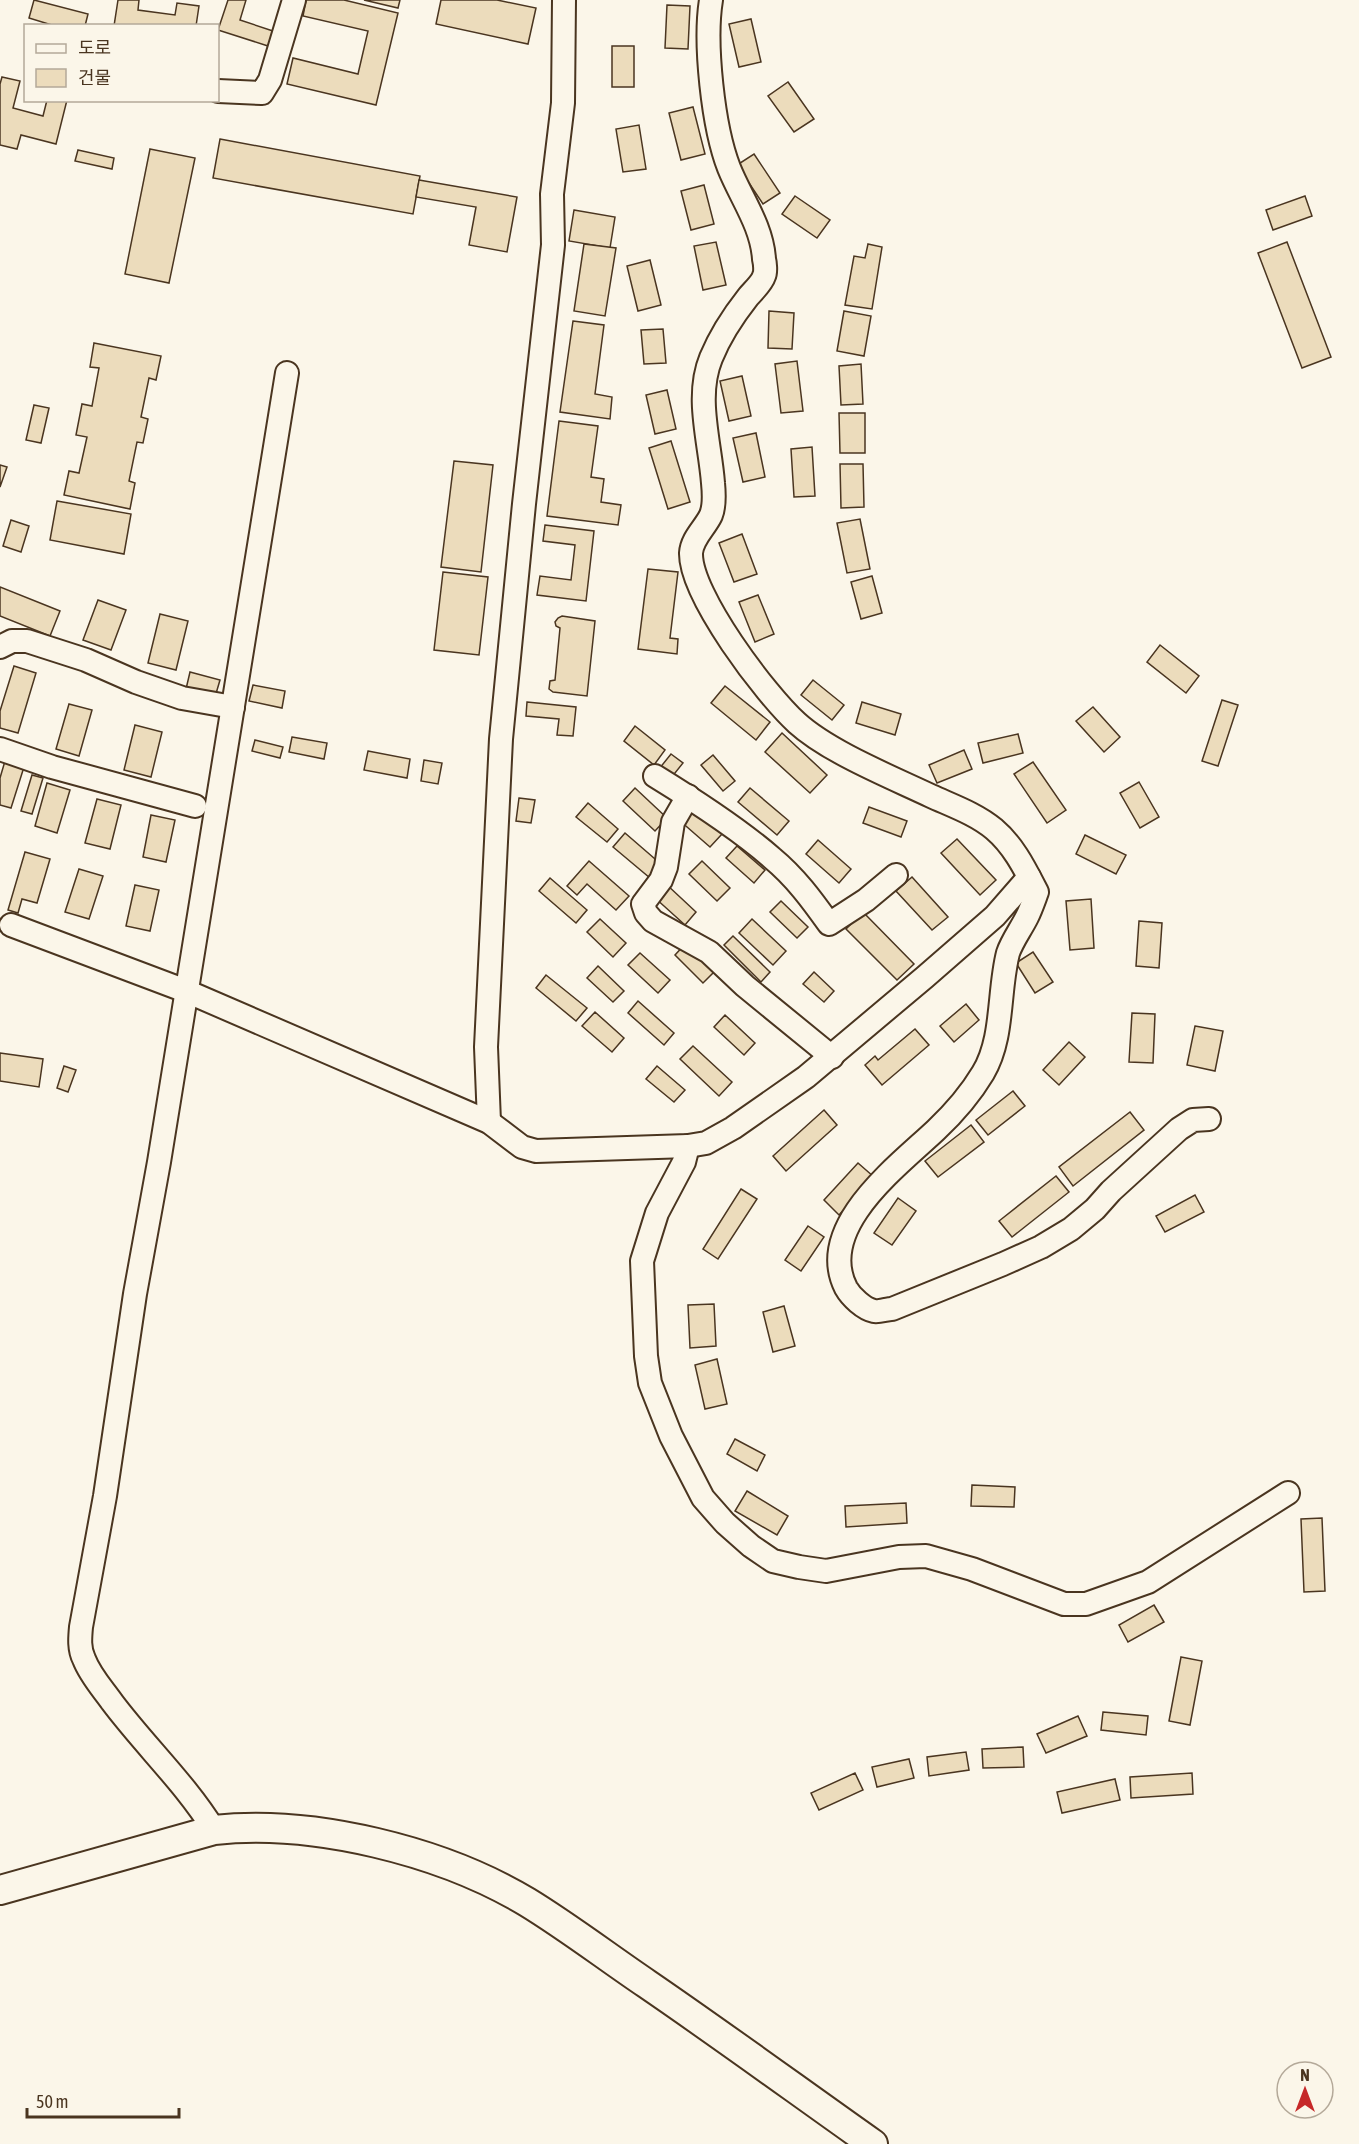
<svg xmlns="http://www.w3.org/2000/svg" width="1359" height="2144" font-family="'Asap Condensed','Noto Sans KR',sans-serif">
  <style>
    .building { fill: #ecdcbc; stroke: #4a3520; stroke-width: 1.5 }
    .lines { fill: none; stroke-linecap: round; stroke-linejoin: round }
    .minor-casing { stroke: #4a3520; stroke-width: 26 }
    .major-casing { stroke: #4a3520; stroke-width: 32 }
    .minor { stroke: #fbf6e9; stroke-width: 22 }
    .major { stroke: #fbf6e9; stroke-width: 28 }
  </style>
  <rect width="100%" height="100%" fill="#fbf6e9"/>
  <!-- building -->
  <g class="building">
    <polygon points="34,0 88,14 85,26 55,26 29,18"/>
    <polygon points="118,0 139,0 138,10 175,15 177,3 199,6 196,26 114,26"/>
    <polygon points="228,0 246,0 240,20 273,31 268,46 218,30"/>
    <polygon points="306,0 344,0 398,13 376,105 287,84 293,58 358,74 368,31 303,16"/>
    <polygon points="364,0 400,0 398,8"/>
    <polygon points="441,0 497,0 536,8 528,44 436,24"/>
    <polygon points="667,5 690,6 688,49 665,48"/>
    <polygon points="751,19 761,62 739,67 729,24"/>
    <rect x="612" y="46" width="22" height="41"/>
    <polygon points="2,77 20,81 13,108 43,116 47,100 67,100 56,144 21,135 17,149 0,145 0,84"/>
    <polygon points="788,82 814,119 794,132 768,96"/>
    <polygon points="693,107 705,154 681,160 669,113"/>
    <polygon points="639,125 646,169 623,172 616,129"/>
    <polygon points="220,139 420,176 413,214 213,178"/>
    <polygon points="150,149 195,158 169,283 125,274"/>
    <polygon points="78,150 114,158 112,169 75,161"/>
    <polygon points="754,154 780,193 763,204 737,165"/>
    <polygon points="419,180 517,197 507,252 469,245 476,207 416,197"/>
    <polygon points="704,185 714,224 691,230 681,191"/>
    <polygon points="795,196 830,220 817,238 782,214"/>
    <polygon points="1305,196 1312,216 1273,230 1266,210"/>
    <polygon points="574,210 615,217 610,248 569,241"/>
    <polygon points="716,242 726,285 703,290 694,246"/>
    <polygon points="1287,242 1331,357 1302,368 1258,253"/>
    <polygon points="584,244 616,248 605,316 574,311"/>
    <polygon points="868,244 882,247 872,309 845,305 854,256 865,258"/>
    <polygon points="650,260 661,305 638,311 627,266"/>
    <polygon points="769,311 794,313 792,349 768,348"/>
    <polygon points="844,311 871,316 864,356 837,351"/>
    <polygon points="573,321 604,325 595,394 612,397 610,419 560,412"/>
    <polygon points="663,329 666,363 644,364 641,330"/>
    <polygon points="94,343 161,356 156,380 149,378 141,417 148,419 143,443 137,442 129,481 135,483 130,509 64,495 69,471 79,473 87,437 76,435 82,404 92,406 99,368 90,367"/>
    <polygon points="797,361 803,411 781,413 775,364"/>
    <polygon points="861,364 863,404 841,405 839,366"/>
    <polygon points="742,376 751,416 729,421 720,381"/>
    <polygon points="667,390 676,429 655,434 646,395"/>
    <polygon points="34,405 49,408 41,443 26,440"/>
    <polygon points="839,413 865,413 865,453 840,453"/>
    <polygon points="559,421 598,426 591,477 604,479 601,502 621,505 618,525 547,516"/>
    <polygon points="756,433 765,477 743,482 733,438"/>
    <polygon points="671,441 690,502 668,509 649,448"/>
    <polygon points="812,447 815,496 794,497 791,449"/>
    <polygon points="454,461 493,465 481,572 441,567"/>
    <polygon points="840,464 863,464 864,507 841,508"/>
    <polygon points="0,465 7,467 0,487"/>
    <polygon points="57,501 131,514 124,554 50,540"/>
    <polygon points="860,519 870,569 847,573 837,523"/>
    <polygon points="11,520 29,526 21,552 3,546"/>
    <polygon points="545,525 594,531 586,601 537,595 540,576 571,580 575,545 543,541"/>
    <polygon points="742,534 757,574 734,582 719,543"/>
    <polygon points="648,569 678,572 670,638 678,639 677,654 638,649"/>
    <polygon points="443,572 488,577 479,655 434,650"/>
    <polygon points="872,576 882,613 861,619 851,582"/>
    <polygon points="0,587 60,611 50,636 0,616"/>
    <polygon points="758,595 774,634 755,642 739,602"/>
    <polygon points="98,600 126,610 111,650 83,640"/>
    <polygon points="160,614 188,621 176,670 148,663"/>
    <polygon points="562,616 595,621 587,696 553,692 549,689 550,681 555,680 560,628 556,626 555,622 558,618"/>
    <polygon points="1160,645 1199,676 1186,693 1147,662"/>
    <polygon points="14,666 36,673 18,733 0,728 0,711"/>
    <polygon points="190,672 220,680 215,697 186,689"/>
    <polygon points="813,680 844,705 832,720 801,695"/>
    <polygon points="253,685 285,691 282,708 249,701"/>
    <polygon points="725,686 770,722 756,740 711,703"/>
    <polygon points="1222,700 1238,705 1218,766 1202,761"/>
    <polygon points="527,702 576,707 573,736 557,735 559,719 526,716"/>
    <polygon points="862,702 901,714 895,735 856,723"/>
    <polygon points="69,704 92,710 79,756 56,749"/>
    <polygon points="1093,707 1120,737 1104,752 1076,721"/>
    <polygon points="135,725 162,732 151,777 124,770"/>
    <polygon points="635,726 665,750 654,765 624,741"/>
    <polygon points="782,733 827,775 810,793 765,752"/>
    <polygon points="1018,734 1023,753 983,763 978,743"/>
    <polygon points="292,737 327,743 324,759 289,752"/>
    <polygon points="255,740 283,747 280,758 252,751"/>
    <polygon points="964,750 972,769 937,783 929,765"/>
    <polygon points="368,751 410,759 407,778 364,770"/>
    <polygon points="671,754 683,763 671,778 659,769"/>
    <polygon points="713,755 735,781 723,791 701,765"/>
    <polygon points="424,760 442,763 438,784 421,781"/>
    <polygon points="5,761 24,767 11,808 0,805 0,778"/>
    <polygon points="1033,762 1066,810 1047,823 1014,774"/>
    <polygon points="32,775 43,778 32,814 21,811"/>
    <polygon points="1139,782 1159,817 1140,828 1120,793"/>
    <polygon points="47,783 70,790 57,833 35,826"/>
    <polygon points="635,788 667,818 655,831 623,801"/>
    <polygon points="750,788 789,821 777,835 738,802"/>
    <polygon points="519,798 535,800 531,823 516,821"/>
    <polygon points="97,799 121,805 110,849 85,843"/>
    <polygon points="588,803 618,829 607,842 576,817"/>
    <polygon points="692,806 722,834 710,847 679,820"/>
    <polygon points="869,807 907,821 901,837 863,823"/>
    <polygon points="151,815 175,820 166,862 143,857"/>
    <polygon points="625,833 662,865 650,878 613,847"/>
    <polygon points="1085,835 1126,855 1116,874 1076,854"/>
    <polygon points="957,839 996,880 980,895 941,853"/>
    <polygon points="818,840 851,869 839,883 806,854"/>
    <polygon points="737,846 765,870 754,883 726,858"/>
    <polygon points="25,852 50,859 37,903 22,899 18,913 8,910"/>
    <polygon points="589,861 629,896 616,910 587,884 577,895 567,886"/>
    <polygon points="702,861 730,888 717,901 689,874"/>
    <polygon points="79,869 103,876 89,919 65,912"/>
    <polygon points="912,877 948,917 932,930 896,891"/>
    <polygon points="550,878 587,910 576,923 539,891"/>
    <polygon points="666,884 696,912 685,925 654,897"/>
    <polygon points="135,885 159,890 150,931 126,926"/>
    <polygon points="1091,899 1094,948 1070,950 1066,901"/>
    <polygon points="781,901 808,927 797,938 770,912"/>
    <polygon points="863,912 914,964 897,980 846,929"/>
    <polygon points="600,919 626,943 613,957 587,932"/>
    <polygon points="752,919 786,951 773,965 739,933"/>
    <polygon points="1139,921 1162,923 1159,968 1136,966"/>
    <polygon points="733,936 770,972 761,982 724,945"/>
    <polygon points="687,942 716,970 703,983 675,955"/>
    <polygon points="1033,952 1053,982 1035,993 1016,963"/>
    <polygon points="640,953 670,980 658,993 628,965"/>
    <polygon points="598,966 624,991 613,1002 587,978"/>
    <polygon points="814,972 834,991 824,1002 803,984"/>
    <polygon points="546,975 587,1008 576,1021 536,988"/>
    <polygon points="638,1001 674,1033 664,1045 628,1013"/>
    <polygon points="966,1004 979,1020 954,1042 940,1026"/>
    <polygon points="595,1012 624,1038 612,1052 582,1026"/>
    <polygon points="1132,1013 1155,1014 1153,1063 1129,1062"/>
    <polygon points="725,1015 755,1043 744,1055 714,1027"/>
    <polygon points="1195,1026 1223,1031 1215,1071 1187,1065"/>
    <polygon points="915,1029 929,1045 882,1085 865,1065 875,1056 878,1060"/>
    <polygon points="1069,1042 1085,1057 1059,1085 1043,1070"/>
    <polygon points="693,1046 732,1082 719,1096 680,1059"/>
    <polygon points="0,1053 43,1059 39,1087 0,1081"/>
    <polygon points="64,1066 76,1070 68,1092 57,1088"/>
    <polygon points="657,1066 685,1090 674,1102 646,1079"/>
    <polygon points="1013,1091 1025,1106 988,1135 976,1120"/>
    <polygon points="824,1110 837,1125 786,1171 773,1156"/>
    <polygon points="1130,1112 1144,1130 1073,1186 1059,1167"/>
    <polygon points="971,1125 984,1142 938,1177 925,1161"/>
    <polygon points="858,1163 874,1177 839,1215 824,1200"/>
    <polygon points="1056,1176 1069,1192 1012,1237 999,1221"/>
    <polygon points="741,1189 757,1199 718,1259 703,1249"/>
    <polygon points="1195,1195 1204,1212 1165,1232 1156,1216"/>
    <polygon points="898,1198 916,1211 892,1245 874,1233"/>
    <polygon points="808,1226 824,1237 801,1271 785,1260"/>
    <polygon points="714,1304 716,1346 690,1348 688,1305"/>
    <polygon points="784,1306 795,1346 773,1352 763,1312"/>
    <polygon points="717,1359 727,1404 705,1409 695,1365"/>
    <polygon points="735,1439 765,1455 757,1471 727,1454"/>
    <polygon points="972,1485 1015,1487 1014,1507 971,1506"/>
    <polygon points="747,1491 788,1516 777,1535 735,1511"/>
    <polygon points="906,1503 907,1523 846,1527 845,1506"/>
    <polygon points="1322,1518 1325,1591 1304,1592 1301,1519"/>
    <polygon points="1154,1605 1164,1622 1128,1642 1119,1625"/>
    <polygon points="1181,1657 1202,1661 1190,1725 1169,1721"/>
    <polygon points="1103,1712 1148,1716 1146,1735 1101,1730"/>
    <polygon points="1078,1716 1087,1736 1046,1753 1037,1734"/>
    <polygon points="1023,1747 1024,1767 983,1768 982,1749"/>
    <polygon points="966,1752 969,1770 929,1776 927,1757"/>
    <polygon points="909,1759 914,1778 877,1787 872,1767"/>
    <polygon points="855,1773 863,1790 819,1810 811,1793"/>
    <polygon points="1192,1773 1193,1794 1131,1798 1130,1777"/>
    <polygon points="1115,1779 1120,1800 1062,1813 1057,1792"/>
  </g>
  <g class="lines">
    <!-- minor casing -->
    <g class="minor-casing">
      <g id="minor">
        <path d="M711 0C704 43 713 127 729 168 741 198 762 226 764 259 765 263 766 272 764 276 762 283 753 291 748 297 733 316 720 336 711 358 695 397 710 442 713 483 714 493 715 505 711 515 705 528 692 538 691 553 690 595 766 695 797 723 829 752 891 777 931 796 953 806 976 814 994 829 1014 846 1025 869 1037 892 1034 900 1031 909 1027 917 1021 929 1012 941 1008 953 998 992 1004 1038 983 1073 971 1093 953 1114 936 1130 898 1166 815 1227 846 1288 851 1297 864 1309 874 1311 879 1312 887 1309 892 1309L1003 1264 1041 1247 1071 1229 1095 1209 1111 1191 1179 1129 1193 1120 1209 1119"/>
        <polyline points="218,91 262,93 270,80 294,0"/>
        <polyline points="0,647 12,641 27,641 86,660 136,682 182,698 233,707"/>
        <polyline points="0,749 52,767 195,806"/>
        <path d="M655 776C694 800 738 828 772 858 795 877 812 900 829 924L866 900 896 875"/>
        <polyline points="688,796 673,822 666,867 661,880 643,904 646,913 653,921 709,952 745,986 832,1057"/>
        <polyline points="11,925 186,991 489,1122 522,1147 536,1151 688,1146 706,1143 733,1128 806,1077 925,977 995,916 1029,877"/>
        <polyline points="489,1122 486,1047 501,739 524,504 553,245 552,194 563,103 564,0"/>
        <polyline points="688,1146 684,1162 657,1213 642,1261 646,1356 650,1383 671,1436 703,1498 725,1523 751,1546 773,1561 799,1567 826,1571 899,1557 926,1556 972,1569 1064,1604 1086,1604 1148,1582 1288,1493"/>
        <path d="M214 1830C185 1783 145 1746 112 1702 102 1688 90 1675 84 1659 79 1649 80 1638 81 1627L105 1496 135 1294 159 1162 287 373"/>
      </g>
    </g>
    <!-- major casing -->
    <g class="major-casing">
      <path id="major" d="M0 1890 214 1830C313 1819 442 1851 527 1902 568 1927 607 1957 647 1984 723 2036 798 2091 873 2144"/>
    </g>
    <!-- minor -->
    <use href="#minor" class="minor"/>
    <!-- major -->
    <use href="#major" class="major"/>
  </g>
  <!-- legend -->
  <rect x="24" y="24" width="195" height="78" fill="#fbf6e9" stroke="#b4a999" stroke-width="1.5"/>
  <rect x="36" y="44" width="30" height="9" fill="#fbf6e9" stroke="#b4a999" stroke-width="1.5"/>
  <text x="78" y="54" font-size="18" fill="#4a3520">도로</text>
  <rect x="36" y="69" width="30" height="18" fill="#ecdcbc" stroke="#b4a999" stroke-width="1.5"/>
  <text x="78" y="84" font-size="18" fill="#4a3520">건물</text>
  <!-- north arrow -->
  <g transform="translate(1305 2090)"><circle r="28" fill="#fbf6e9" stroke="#b4a999" stroke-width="1.5"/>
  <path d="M0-4.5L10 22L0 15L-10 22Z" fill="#c62828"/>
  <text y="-9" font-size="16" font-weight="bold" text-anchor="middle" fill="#4a3520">N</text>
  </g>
  <!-- scale -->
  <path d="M27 2108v9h152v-9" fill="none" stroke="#4a3520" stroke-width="3"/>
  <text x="36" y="2108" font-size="18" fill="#4a3520" stroke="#fbf6e9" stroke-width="4.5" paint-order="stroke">50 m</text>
</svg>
